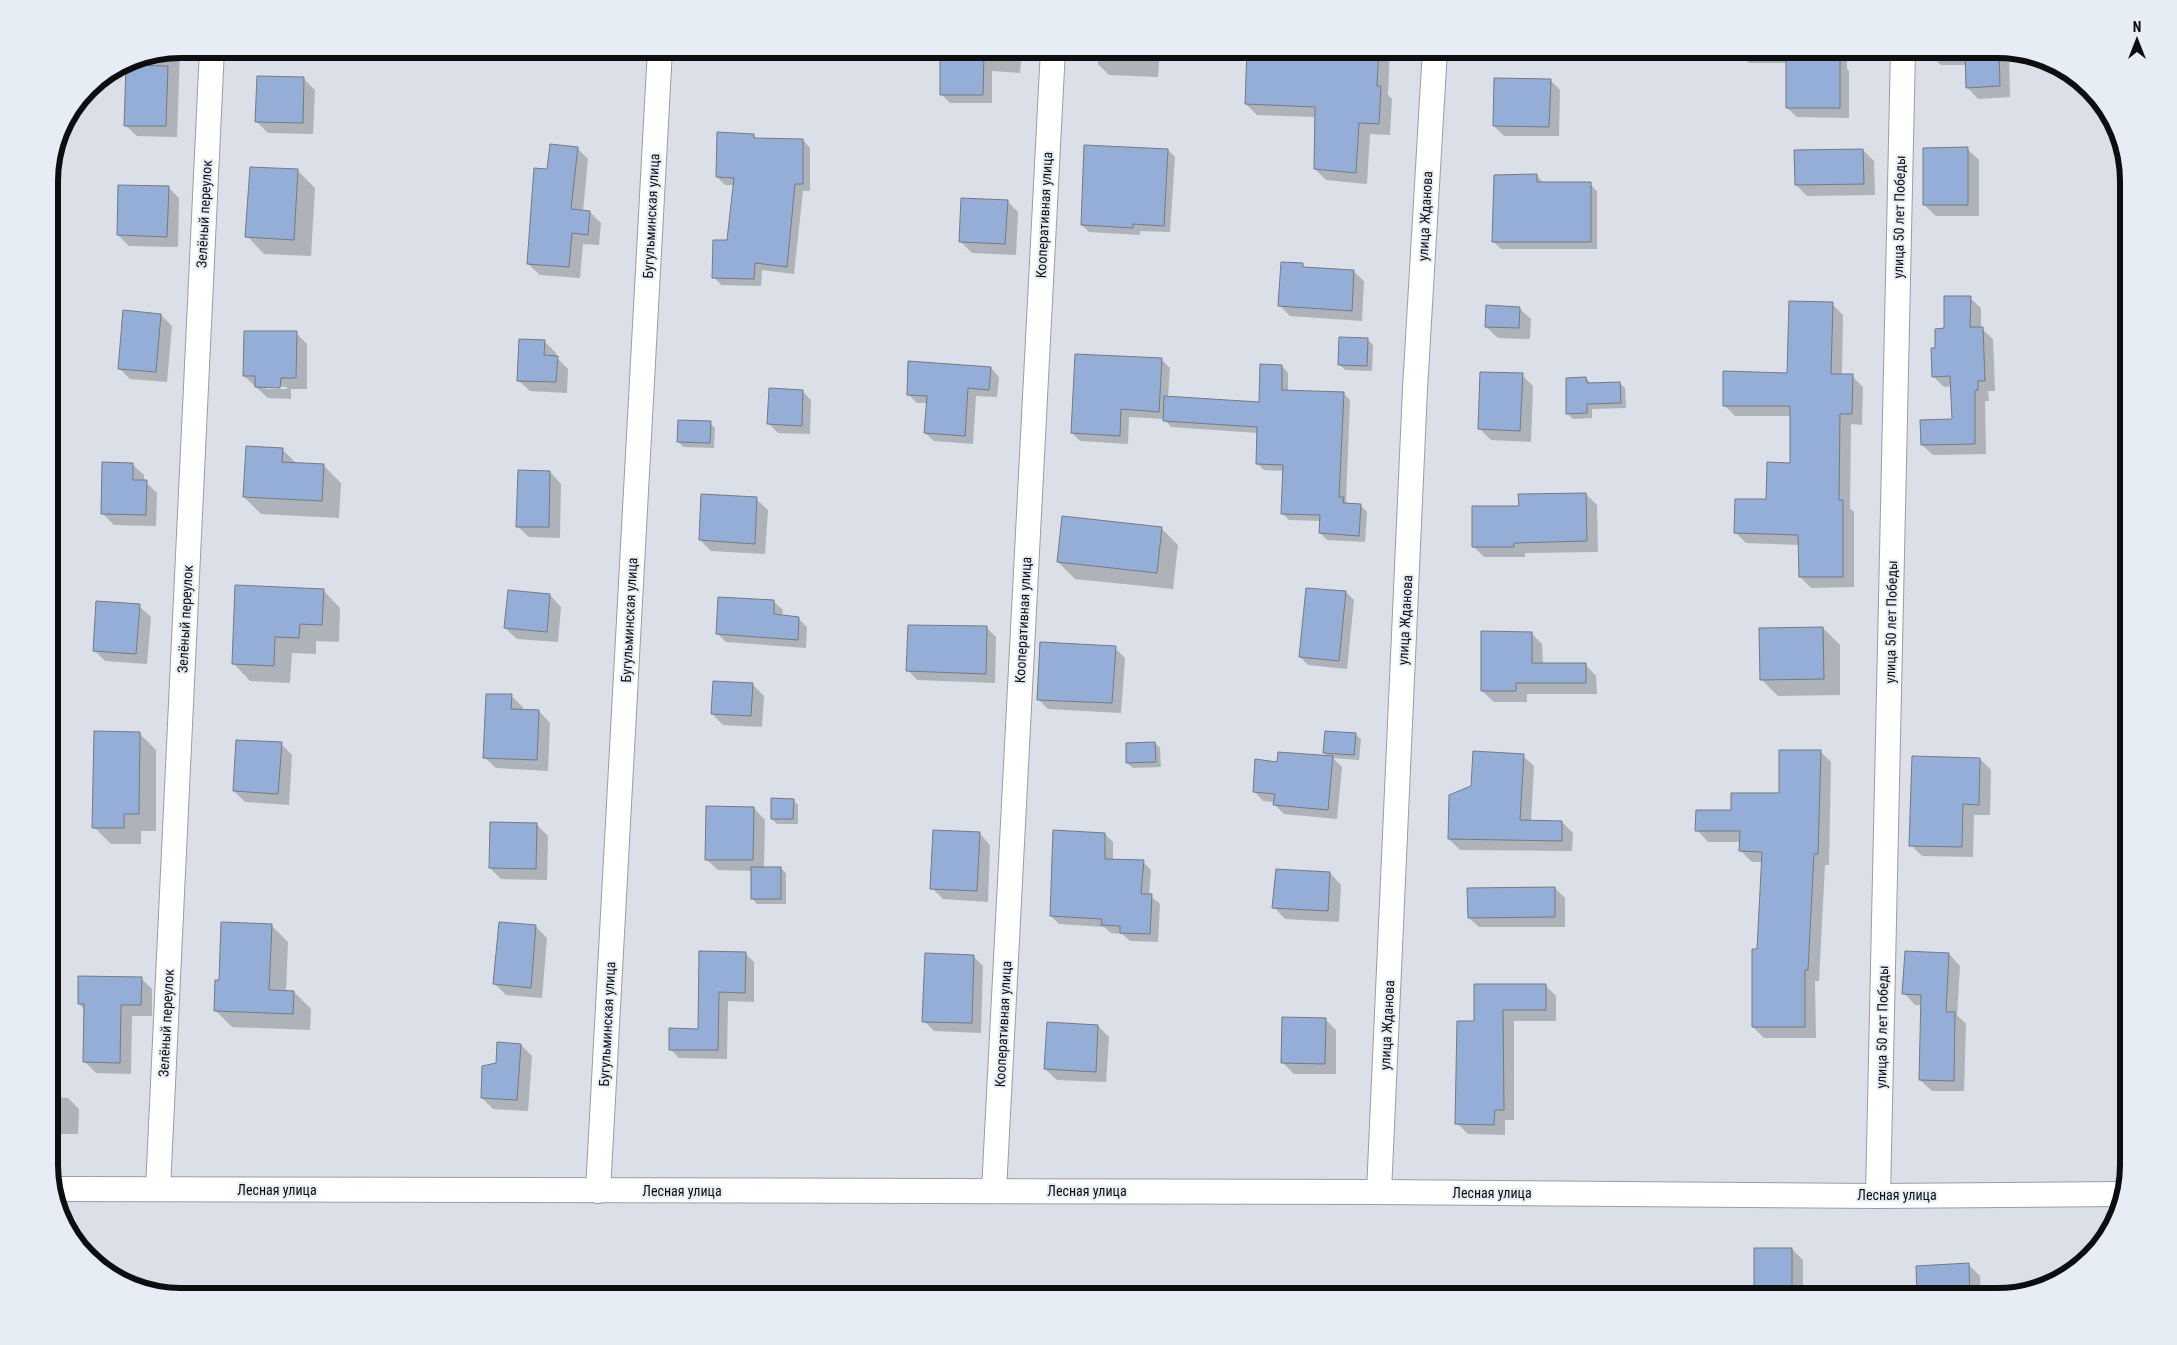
<svg xmlns="http://www.w3.org/2000/svg" width="2177" height="1345" font-family="'Roboto Condensed',sans-serif">
  <style>
    .shadow { fill: #0003; fill-rule: evenodd }
    .building { fill: #94aed8; stroke: #757a82 }
    .lines { fill: none; stroke-linecap: round; stroke-linejoin: round }
    .minor-casing { stroke: #999ea6; stroke-width: 26 }
    .minor { stroke: #fff; stroke-width: 24 }
    .labels { text-anchor: middle; stroke-width: 4; stroke-linejoin: round; paint-order: stroke }
    .street-label { font-size: 14px; fill: #0c0e10; stroke: #e7edf5 }
    .rim { fill: none; stroke: #0c0e10; stroke-width: 6 }
  </style>
  <rect width="100%" height="100%" fill="#dadfe8"/>
  <!-- shadow -->
  <g class="shadow">
    <polygon points="180,49 177,137 137,136 125,125 146,67 147,55"/>
    <polygon points="734,49 779,49 779,55 739,54"/>
    <polygon points="980,49 1022,49 1020,73 992,71 992,103 950,103 941,94 980,52"/>
    <polygon points="1098,49 1160,49 1158,77 1109,75 1098,64"/>
    <polygon points="1248,49 1390,49 1388,95 1392,99 1390,135 1370,134 1367,184 1326,180 1315,169 1316,117 1257,115 1246,104"/>
    <polygon points="1740,49 1847,49 1847,69 1849,71 1849,118 1797,117 1787,108 1788,63 1749,63 1740,53"/>
    <polygon points="1929,49 1996,49 2009,52 2010,97 1978,99 1967,87 1967,65 1941,65 1929,54"/>
    <polygon points="303,78 315,90 313,134 268,133 256,121"/>
    <polygon points="1550,80 1560,90 1559,136 1504,136 1494,126"/>
    <polygon points="753,135 757,139 803,140 810,148 810,191 803,191 794,274 762,270 761,286 721,285 714,277 728,241 735,185 725,185 717,177"/>
    <polygon points="577,148 588,159 583,211 590,212 601,223 599,245 583,244 580,278 540,275 528,264 548,170"/>
    <polygon points="1967,149 1979,160 1979,216 1936,216 1924,205"/>
    <polygon points="1168,150 1175,157 1170,232 1140,231 1140,235 1089,232 1082,225"/>
    <polygon points="1863,150 1874,161 1875,195 1807,196 1796,185"/>
    <polygon points="298,171 315,188 311,256 264,254 247,236"/>
    <polygon points="1537,176 1545,184 1590,184 1597,191 1597,249 1501,249 1493,241"/>
    <polygon points="168,187 179,198 178,247 129,246 118,235"/>
    <polygon points="1007,201 1018,212 1016,255 972,253 960,241"/>
    <polygon points="1302,265 1307,269 1353,271 1364,281 1362,321 1290,316 1279,305"/>
    <polygon points="1970,298 1981,308 1981,328 1993,339 1995,391 1988,391 1989,401 1985,401 1986,454 1933,455 1922,445 1953,420 1952,386 1944,387 1933,376 1937,350 1945,330"/>
    <polygon points="1832,304 1843,315 1842,375 1852,376 1863,387 1862,425 1851,424 1850,508 1854,512 1854,587 1811,588 1800,577 1800,545 1746,543 1735,532 1768,501 1791,464 1791,416 1735,416 1724,405 1788,374"/>
    <polygon points="1519,308 1531,319 1530,339 1498,338 1486,327"/>
    <polygon points="161,315 172,326 167,382 130,379 119,368"/>
    <path d="M296 333 307 344V389H291V399L268 398 244 376ZM264 386 287 387V389H266Z"/>
    <polygon points="1367,339 1373,345 1372,371 1345,370 1340,365"/>
    <polygon points="545,342 556,353 556,357 568,369 567,393 530,391 518,380"/>
    <polygon points="1161,359 1170,368 1168,397 1260,403 1282,366 1288,373 1288,391 1344,394 1350,400 1346,501 1349,504 1360,505 1367,512 1365,542 1327,540 1320,533 1321,521 1289,520 1282,513 1284,471 1264,470 1257,463 1258,433 1171,427 1164,419 1129,417 1128,444 1080,441 1072,433"/>
    <polygon points="991,368 999,377 997,397 976,396 973,444 934,441 925,433 927,403 917,403 908,394"/>
    <polygon points="1522,375 1533,386 1531,442 1491,440 1479,428"/>
    <polygon points="1586,378 1591,384 1620,383 1625,388 1626,408 1592,409 1592,418 1573,419 1567,413"/>
    <polygon points="802,391 811,400 810,434 778,433 769,424"/>
    <polygon points="710,423 715,428 714,448 683,447 678,441"/>
    <polygon points="282,449 297,464 324,466 341,483 339,518 261,514 244,497"/>
    <polygon points="132,464 144,475 144,482 146,482 157,493 156,526 114,525 103,514"/>
    <polygon points="550,472 561,484 560,538 529,537 517,526"/>
    <polygon points="1586,494 1597,505 1598,552 1525,553 1525,557 1484,557 1473,546 1520,507"/>
    <polygon points="756,499 768,510 765,554 711,551 700,540"/>
    <polygon points="1161,528 1178,545 1173,589 1075,579 1058,562"/>
    <polygon points="323,590 340,608 339,642 316,641 316,654 292,653 290,683 250,681 233,663"/>
    <polygon points="509,591 550,595 561,607 558,642 517,639 505,628"/>
    <polygon points="1346,592 1354,600 1347,669 1308,665 1300,657"/>
    <polygon points="774,602 783,610 782,616 798,618 807,627 806,648 726,642 717,633"/>
    <polygon points="139,606 151,617 147,664 105,661 94,650"/>
    <polygon points="987,628 996,637 995,683 917,680 908,670"/>
    <polygon points="1823,628 1840,645 1840,695 1778,696 1761,679"/>
    <polygon points="1531,633 1542,644 1543,664 1585,664 1596,676 1597,694 1527,694 1527,702 1494,702 1482,691"/>
    <polygon points="1115,648 1125,658 1121,713 1048,709 1038,699"/>
    <polygon points="752,684 764,696 762,727 723,725 712,714"/>
    <polygon points="511,696 523,707 522,711 539,711 550,723 548,771 496,768 484,757"/>
    <polygon points="139,733 156,750 156,831 141,831 141,844 111,844 94,827"/>
    <polygon points="1355,734 1361,739 1359,760 1333,758 1342,767 1337,819 1284,814 1275,805 1275,802 1263,801 1254,791 1278,763 1329,757 1324,753"/>
    <polygon points="1155,743 1160,748 1161,767 1133,768 1127,763"/>
    <polygon points="281,744 292,755 289,805 245,802 234,791"/>
    <polygon points="1820,751 1831,762 1829,865 1825,865 1819,981 1815,981 1816,1038 1764,1038 1753,1027 1763,862 1752,862 1741,851 1741,842 1708,842 1697,830 1732,812 1780,795"/>
    <polygon points="1523,756 1534,766 1531,822 1562,822 1573,833 1572,851 1460,850 1449,839 1472,787"/>
    <polygon points="1980,759 1991,770 1990,815 1974,815 1973,857 1922,856 1911,845"/>
    <polygon points="793,800 798,805 798,824 777,824 772,819"/>
    <polygon points="754,808 765,820 764,868 781,868 786,873 786,904 757,904 752,898 752,871 718,870 706,859"/>
    <polygon points="537,825 548,836 547,880 501,879 490,868"/>
    <polygon points="979,833 990,845 988,902 943,899 932,888"/>
    <polygon points="1105,834 1113,842 1113,860 1143,862 1151,870 1149,895 1160,904 1158,942 1130,941 1122,934 1111,933 1104,927 1059,924 1051,916"/>
    <polygon points="1330,873 1341,885 1339,922 1285,919 1274,907"/>
    <polygon points="1555,888 1565,898 1565,927 1479,927 1469,918"/>
    <polygon points="271,925 288,942 286,992 294,992 311,1009 310,1030 232,1027 215,1010 220,981"/>
    <polygon points="536,927 547,938 542,998 506,995 495,984"/>
    <polygon points="700,952 745,953 754,962 754,1002 728,1001 727,1059 679,1058 670,1049 699,1030"/>
    <polygon points="1949,954 1960,966 1957,1015 1966,1024 1964,1091 1932,1091 1920,1080 1922,1005 1915,1005 1904,993"/>
    <polygon points="973,956 983,966 981,1033 934,1031 924,1021"/>
    <polygon points="141,978 152,989 152,1016 132,1016 131,1074 96,1073 84,1061 85,1010 79,1004"/>
    <polygon points="1545,985 1556,996 1556,1021 1514,1021 1514,1120 1505,1120 1505,1135 1468,1134 1457,1123 1476,1022"/>
    <polygon points="1325,1019 1336,1030 1336,1074 1294,1074 1282,1062"/>
    <polygon points="1098,1026 1109,1037 1106,1082 1057,1080 1045,1069"/>
    <polygon points="521,1045 532,1056 528,1111 493,1109 482,1098 497,1064"/>
    <polygon points="49,1097 68,1098 79,1109 78,1134 49,1134"/>
    <polygon points="83,1247 95,1248 106,1259 106,1270"/>
    <polygon points="1755,1249 1792,1249 1803,1260 1803,1296 1755,1296"/>
    <polygon points="1968,1264 1980,1276 1981,1296 1918,1296 1917,1267"/>
  </g>
  <!-- building -->
  <g class="building">
    <polygon points="1247,49 1379,49 1377,86 1381,86 1379,124 1359,123 1356,173 1314,169 1315,107 1245,104"/>
    <polygon points="1786,49 1837,49 1837,60 1840,60 1840,108 1786,108"/>
    <polygon points="1965,49 1999,49 2000,86 1966,88"/>
    <polygon points="940,51 984,51 983,95 940,95"/>
    <polygon points="126,65 168,66 166,126 124,126"/>
    <polygon points="257,76 304,77 303,123 255,122"/>
    <polygon points="1494,78 1551,79 1549,127 1493,126"/>
    <polygon points="717,132 754,134 754,138 803,139 803,184 795,184 787,267 755,263 754,279 712,278 713,240 727,240 734,178 716,177"/>
    <polygon points="550,144 578,147 571,209 590,211 588,235 572,233 569,267 527,264 534,168 547,169"/>
    <polygon points="1084,145 1168,149 1164,226 1133,224 1133,228 1081,225"/>
    <polygon points="1968,147 1968,205 1923,205 1923,148"/>
    <polygon points="1863,149 1864,184 1795,185 1794,150"/>
    <polygon points="250,167 298,169 294,240 245,237"/>
    <polygon points="1537,174 1537,182 1591,182 1591,242 1492,242 1494,175"/>
    <polygon points="118,185 169,186 167,237 117,235"/>
    <polygon points="961,198 1008,200 1005,244 959,242"/>
    <polygon points="1281,262 1303,263 1303,267 1354,270 1352,311 1278,306"/>
    <polygon points="1944,296 1971,296 1970,327 1983,327 1985,381 1978,381 1978,390 1975,391 1975,444 1921,445 1920,420 1952,419 1950,376 1932,377 1931,348 1935,348 1935,329 1944,328"/>
    <polygon points="1789,301 1833,302 1831,374 1853,374 1852,414 1840,414 1839,500 1843,500 1843,577 1799,577 1798,535 1734,533 1735,499 1766,499 1767,462 1790,463 1790,406 1723,406 1723,371 1787,373"/>
    <polygon points="1486,305 1520,307 1519,328 1485,327"/>
    <polygon points="123,310 161,314 156,372 118,369"/>
    <polygon points="244,331 297,331 296,378 281,378 280,388 255,387 255,376 243,376"/>
    <polygon points="1339,337 1368,338 1367,366 1338,365"/>
    <polygon points="519,339 545,340 544,355 558,356 556,382 517,381"/>
    <polygon points="1075,354 1162,358 1159,412 1121,409 1120,436 1071,433"/>
    <polygon points="908,361 991,367 989,390 968,388 965,436 924,433 927,396 907,395"/>
    <polygon points="1260,364 1282,365 1282,390 1344,392 1339,497 1344,497 1343,503 1361,504 1359,536 1319,533 1320,515 1281,514 1283,465 1256,464 1257,427 1163,421 1164,396 1259,402"/>
    <polygon points="1480,372 1523,373 1520,431 1478,429"/>
    <polygon points="1586,377 1587,383 1620,382 1621,403 1587,404 1587,413 1566,414 1566,378"/>
    <polygon points="769,388 803,390 802,426 767,424"/>
    <polygon points="678,420 711,421 710,443 677,442"/>
    <polygon points="246,446 283,448 282,462 324,464 322,501 243,497"/>
    <polygon points="102,462 133,463 133,480 147,480 146,515 101,514"/>
    <polygon points="518,470 550,471 549,527 516,527"/>
    <polygon points="1586,493 1587,541 1514,543 1514,547 1472,547 1472,506 1519,506 1518,494"/>
    <polygon points="701,494 757,497 755,544 699,540"/>
    <polygon points="1062,516 1162,527 1157,573 1057,562"/>
    <polygon points="235,585 324,589 322,625 300,624 299,638 275,637 274,666 232,664"/>
    <polygon points="1306,588 1346,591 1339,661 1299,657"/>
    <polygon points="508,590 550,594 547,632 504,628"/>
    <polygon points="718,597 774,600 774,614 799,617 798,640 716,634"/>
    <polygon points="96,601 140,604 136,654 93,651"/>
    <polygon points="908,625 987,626 986,674 906,671"/>
    <polygon points="1823,627 1824,679 1760,680 1759,628"/>
    <polygon points="1481,631 1532,632 1532,663 1586,663 1586,683 1516,683 1516,691 1481,691"/>
    <polygon points="1040,642 1116,646 1112,703 1037,700"/>
    <polygon points="713,681 753,683 751,716 711,714"/>
    <polygon points="486,694 512,694 511,709 539,710 537,760 483,758"/>
    <polygon points="94,731 140,732 139,814 124,814 124,828 92,828"/>
    <polygon points="1325,731 1356,733 1354,755 1323,753"/>
    <polygon points="236,740 282,742 278,794 233,791"/>
    <polygon points="1155,742 1156,762 1126,763 1126,743"/>
    <polygon points="1779,750 1821,750 1818,854 1814,854 1808,970 1805,970 1805,1027 1752,1027 1752,949 1757,949 1762,852 1739,851 1740,831 1695,831 1696,810 1731,810 1731,793 1779,793"/>
    <polygon points="1473,751 1524,754 1520,820 1562,821 1562,841 1448,839 1449,795 1471,786"/>
    <polygon points="1278,752 1333,756 1328,810 1273,805 1275,794 1253,792 1255,759 1277,762"/>
    <polygon points="1912,756 1980,758 1979,805 1963,804 1962,847 1909,846"/>
    <polygon points="771,798 794,799 793,819 771,819"/>
    <polygon points="706,806 754,807 753,860 705,860"/>
    <polygon points="490,822 537,823 536,869 489,868"/>
    <polygon points="933,830 980,832 977,891 930,889"/>
    <polygon points="1053,830 1105,833 1105,859 1144,860 1141,894 1152,894 1150,934 1120,933 1120,926 1101,925 1102,919 1050,916"/>
    <rect x="751" y="867" width="30" height="32"/>
    <polygon points="1276,869 1330,872 1328,911 1272,908"/>
    <polygon points="1555,887 1555,917 1468,918 1467,888"/>
    <polygon points="221,922 272,924 269,990 294,991 293,1014 214,1011 215,980 219,980"/>
    <polygon points="499,922 536,925 531,988 493,984"/>
    <polygon points="699,951 746,952 745,993 719,992 718,1050 669,1050 669,1028 698,1029"/>
    <polygon points="1905,951 1949,953 1946,1012 1955,1012 1954,1081 1919,1080 1921,995 1902,994"/>
    <polygon points="925,953 974,955 972,1023 922,1022"/>
    <polygon points="78,976 142,977 141,1005 121,1005 120,1063 83,1062 84,1004 78,1004"/>
    <polygon points="1474,984 1546,984 1546,1010 1503,1010 1504,1110 1495,1110 1494,1125 1455,1124 1457,1021 1474,1021"/>
    <polygon points="1282,1017 1326,1018 1325,1064 1281,1063"/>
    <polygon points="1047,1022 1098,1025 1096,1072 1044,1069"/>
    <polygon points="497,1042 521,1044 517,1100 481,1098 482,1066 496,1063"/>
    <rect x="1754" y="1248" width="38" height="48"/>
    <polygon points="1969,1263 1970,1296 1917,1296 1916,1266"/>
  </g>
  <g class="lines">
    <!-- minor casing -->
    <g class="minor-casing">
      <g id="minor">
        <polyline points="54,1189 1379,1192 1878,1196 2120,1194"/>
        <polyline points="158,1189 212,49"/>
        <polyline points="598,1191 660,49"/>
        <polyline points="994,1191 1053,49"/>
        <polyline points="1379,1192 1415,389 1435,49"/>
        <polyline points="1878,1196 1903,49"/>
      </g>
    </g>
    <!-- minor -->
    <use href="#minor" class="minor"/>
  </g>
  <g class="labels">
    <!-- street labels -->
    <g class="street-label">
      <text transform="translate(204 214) rotate(-87)" y="5">Зелёный переулок</text>
      <text transform="translate(1044 215) rotate(-87)" y="5">Кооперативная улица</text>
      <text transform="translate(651 216) rotate(-87)" y="5">Бугульминская улица</text>
      <text transform="translate(1425 216) rotate(-87)" y="5">улица Жданова</text>
      <text transform="translate(1899 217) rotate(-89)" y="5">улица 50 лет Победы</text>
      <text transform="translate(185 619) rotate(-87)" y="5">Зелёный переулок</text>
      <text transform="translate(629 620) rotate(-87)" y="5">Бугульминская улица</text>
      <text transform="translate(1023 620) rotate(-87)" y="5">Кооперативная улица</text>
      <text transform="translate(1405 620) rotate(-87)" y="5">улица Жданова</text>
      <text transform="translate(1891 622) rotate(-89)" y="5">улица 50 лет Победы</text>
      <text transform="translate(166 1023) rotate(-87)" y="5">Зелёный переулок</text>
      <text transform="translate(607 1024) rotate(-87)" y="5">Бугульминская улица</text>
      <text transform="translate(1003 1024) rotate(-87)" y="5">Кооперативная улица</text>
      <text transform="translate(1387 1025) rotate(-87)" y="5">улица Жданова</text>
      <text transform="translate(1882 1027) rotate(-89)" y="5">улица 50 лет Победы</text>
      <text x="277" y="1195">Лесная улица</text>
      <text x="682" y="1196">Лесная улица</text>
      <text x="1087" y="1196">Лесная улица</text>
      <text x="1492" y="1198">Лесная улица</text>
      <text x="1897" y="1200">Лесная улица</text>
    </g>
  </g>
  <!-- crop -->
  <path d="M0 0H2177V1345H0ZM181 58H1997A123 123 0 0 1 2120 181V1165A123 123 0 0 1 1997 1288H181A123 123 0 0 1 58 1165V181A123 123 0 0 1 181 58Z" fill="#e7edf5" fill-rule="evenodd"/>
  <path class="rim" d="M181 58H1997A123 123 0 0 1 2120 181V1165A123 123 0 0 1 1997 1288H181A123 123 0 0 1 58 1165V181A123 123 0 0 1 181 58Z"/>
  <!-- north arrow -->
  <g transform="translate(2137 40)" stroke="#e7edf5" stroke-width="4" paint-order="stroke">
  <path d="M0-4L9 19L0 12L-9 19Z" fill="#0c0e10"/>
  <text y="-8" font-size="14" font-weight="bold" text-anchor="middle" fill="#0c0e10">N</text>
  </g>
</svg>
